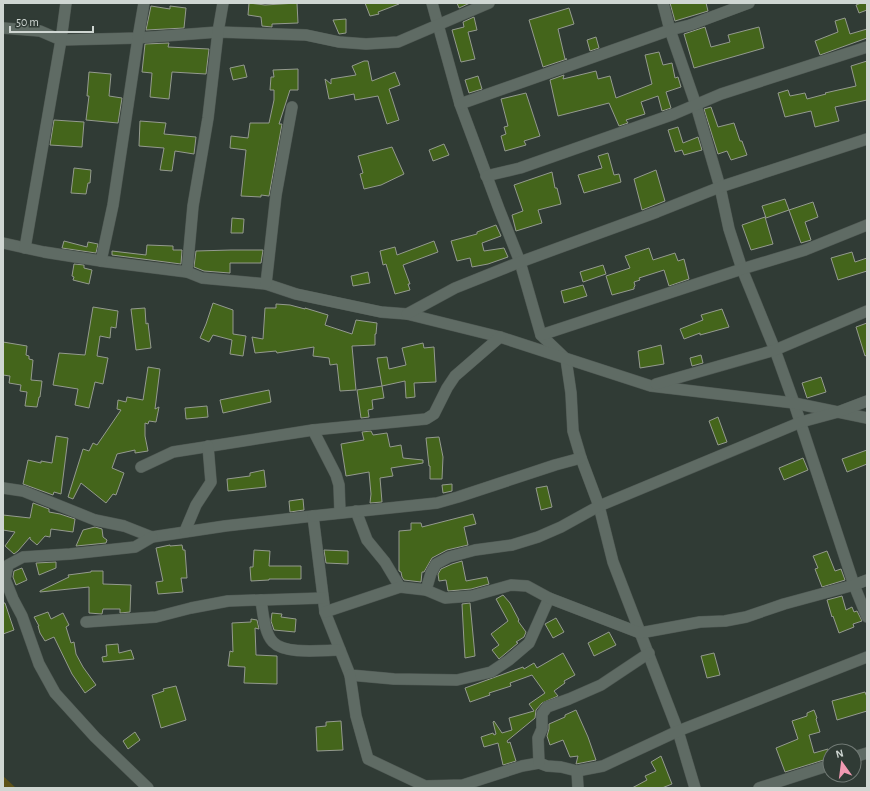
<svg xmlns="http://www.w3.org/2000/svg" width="870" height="791" font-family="'Alegreya Sans',sans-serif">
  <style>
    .green { fill: #5d5218 }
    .building { fill: #44651b; stroke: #949a8f }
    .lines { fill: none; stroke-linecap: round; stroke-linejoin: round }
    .street-casing { stroke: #4f5853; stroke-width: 12 }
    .street { stroke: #5f6b64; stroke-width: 11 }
  </style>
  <rect width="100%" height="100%" fill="#303b35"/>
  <!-- green -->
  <polygon class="green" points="3,776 16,788 3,788"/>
  <!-- building -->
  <g class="building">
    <polygon points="249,3 265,5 297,3 298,23 272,24 272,27 262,26 261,17 248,15"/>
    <polygon points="365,3 399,3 399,4 378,12 379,14 370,16"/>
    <polygon points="457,3 470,3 459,8"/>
    <polygon points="670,3 706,3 708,11 675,21"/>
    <polygon points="861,3 867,3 867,10 859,13 856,5"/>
    <polygon points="151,6 170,9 170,6 186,8 184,28 146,30"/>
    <polygon points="569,8 574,24 558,29 565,59 567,59 543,67 529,20"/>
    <polygon points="474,17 477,30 468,32 475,59 461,62 452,30 464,27 463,22"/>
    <polygon points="845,18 850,34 867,29 867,38 820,55 815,41 838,32 835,21"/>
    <polygon points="346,19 346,33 339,34 333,20"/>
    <polygon points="705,27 711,47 730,42 728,35 759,27 764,48 694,68 684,34"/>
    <polygon points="596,37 599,48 590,51 587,40"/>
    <polygon points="169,43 168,47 209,49 206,74 172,72 169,99 150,97 152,73 142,72 145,44"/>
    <polygon points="659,52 663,65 672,63 675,78 678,77 681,87 666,92 671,108 662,111 658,96 641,102 645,114 626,120 628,123 619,126 609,103 558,116 550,80 564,75 563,79 596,71 598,79 610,76 616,98 652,84 645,55"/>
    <polygon points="364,61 368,61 372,81 395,72 400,85 389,89 399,120 387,124 378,96 355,100 354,94 329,99 325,79 331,84 331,79 356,75 352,66"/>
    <polygon points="867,61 867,100 835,107 839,121 815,127 811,111 785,117 778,93 788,90 790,96 805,93 807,99 826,94 825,93 856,86 851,66"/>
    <polygon points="244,65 247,77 233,80 230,68"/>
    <polygon points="298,69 298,90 290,90 279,124 282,124 269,196 261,195 261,197 241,196 246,150 230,148 231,136 248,138 250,123 269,123 274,100 274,90 270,90 271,77 274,77 273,70"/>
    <polygon points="89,72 111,74 109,96 122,98 118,123 86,120 89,96 87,96"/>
    <polygon points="478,76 482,89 469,93 465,80"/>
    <polygon points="526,93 540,136 524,141 526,145 505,151 501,136 506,134 504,127 508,126 501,99"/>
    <polygon points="711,107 718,127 734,123 740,141 742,141 747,155 731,160 727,151 718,154 704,109"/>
    <polygon points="54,120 84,122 82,147 50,145"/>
    <polygon points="140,121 166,123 164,134 196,137 194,154 175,151 172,171 160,170 164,148 139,146"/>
    <polygon points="678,127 683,143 698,137 702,150 684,155 682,150 675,152 668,130"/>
    <polygon points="444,144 449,155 433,161 429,150"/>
    <polygon points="392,147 404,174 381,185 364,189 360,174 363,173 358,156"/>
    <polygon points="608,153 614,175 619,174 621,182 584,193 578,175 602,168 598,156"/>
    <polygon points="74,168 91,170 90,183 88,183 86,194 71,193"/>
    <polygon points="656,170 665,201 642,210 634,179"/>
    <polygon points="552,172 555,188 557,188 561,204 538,210 542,223 516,231 512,215 523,211 514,185"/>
    <polygon points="785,199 789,210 766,218 762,206"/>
    <polygon points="813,202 818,217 805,222 811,240 801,243 789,210"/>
    <polygon points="765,217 773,244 751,250 742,225"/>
    <polygon points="232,218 244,219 243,233 231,233"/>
    <polygon points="496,225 501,236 482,243 484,251 504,248 508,257 488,264 472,267 470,258 457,261 451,241 477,234 477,232"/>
    <polygon points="64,241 87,247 88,242 98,244 96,253 62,248"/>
    <polygon points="434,241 438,252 403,265 410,284 408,284 410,290 395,294 386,264 383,265 380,251 395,247 397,255"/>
    <polygon points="147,245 173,246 173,250 182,250 181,264 112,255 112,251 146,255"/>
    <polygon points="649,248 653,260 675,253 678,261 684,259 689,279 669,286 664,270 639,278 640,280 634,282 635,286 634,287 634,289 612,295 606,276 630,268 625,256"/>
    <polygon points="231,250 263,250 261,263 230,263 230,273 204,271 194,267 196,251"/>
    <polygon points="852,252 855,262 867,258 867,271 838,280 831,258"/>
    <polygon points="74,264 84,265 84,268 92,270 89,284 73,280 74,277 72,276"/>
    <polygon points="603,265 606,274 583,282 580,272"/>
    <polygon points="368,272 370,283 353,286 351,276"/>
    <polygon points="583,285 587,296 564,303 561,291"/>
    <polygon points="213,303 233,310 233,334 246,336 243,356 230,354 232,340 213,335 209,342 200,338 206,324"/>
    <polygon points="276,304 290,305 305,309 305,308 328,315 325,325 352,334 356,320 377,323 376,334 375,334 375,345 352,346 356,390 340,391 337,364 330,365 329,358 313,356 314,347 277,353 276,351 255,353 252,337 263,339 265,308 276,308"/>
    <polygon points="93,307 118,311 116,328 111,327 110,338 100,336 97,356 108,358 103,384 95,382 89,408 75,405 78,389 53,385 59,353 85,355"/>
    <polygon points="145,308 146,324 148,323 151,348 136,350 131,309"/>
    <polygon points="722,309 729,327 700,335 700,333 684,339 680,329 703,320 701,315"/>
    <polygon points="867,323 867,355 865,356 856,327"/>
    <polygon points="3,342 27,346 26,355 29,356 29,359 33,360 31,380 42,381 40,397 39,397 37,407 25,406 27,392 20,391 21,385 9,383 10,376 3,375"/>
    <polygon points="423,343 424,348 434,347 436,382 414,383 415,397 406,398 405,381 382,386 377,358 387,357 389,369 406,365 402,348"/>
    <polygon points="661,345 664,364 640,368 638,351"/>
    <polygon points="701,355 703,363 692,366 690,358"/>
    <polygon points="148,367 160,369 155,409 159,407 156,422 149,421 148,424 145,423 145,436 148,451 135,453 135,450 117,454 112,468 124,473 116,495 113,494 106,503 81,483 73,499 68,497 83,449 89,451 93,443 97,445 121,410 117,409 118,400 126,402 127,397 143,400"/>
    <polygon points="821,377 826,392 807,398 802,383"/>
    <polygon points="382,386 384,398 372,400 373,409 368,410 369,417 361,418 357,390"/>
    <polygon points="269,390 271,402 223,413 220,400"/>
    <polygon points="207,406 208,417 186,419 185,408"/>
    <polygon points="718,417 727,442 718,445 709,421"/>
    <polygon points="371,431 373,435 387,433 390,447 401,445 403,458 423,460 423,463 391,468 393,476 380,478 382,502 370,503 371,494 369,472 346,476 341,444 364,440 362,432"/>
    <polygon points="56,436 68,438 61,494 54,492 53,495 23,484 28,460 41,463 41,461 52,463"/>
    <polygon points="439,437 443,457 442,479 430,479 430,466 429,466 426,438"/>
    <polygon points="867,450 867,464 847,472 842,459"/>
    <polygon points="803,458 808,470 784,480 779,468"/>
    <polygon points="264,470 266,487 228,491 227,479 250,476 250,473"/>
    <polygon points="452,484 452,491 443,493 442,485"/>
    <polygon points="547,486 552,507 541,510 536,488"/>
    <polygon points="303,499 304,510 290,512 289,501"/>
    <polygon points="33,503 49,509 49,512 60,514 75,519 73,532 51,529 50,537 45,536 37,545 30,539 30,537 18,551 14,554 5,546 15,532 3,530 3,515 30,518"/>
    <polygon points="473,514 476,524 464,527 468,545 447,550 432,558 424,572 422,572 421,582 404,580 402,577 401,572 399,571 399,531 411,530 411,523 421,523 422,527"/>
    <polygon points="95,527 102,529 103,537 107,540 106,543 76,546 83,530"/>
    <polygon points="170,545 170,546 182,545 183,550 185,550 187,578 181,578 183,592 158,594 156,582 163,581 156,548"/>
    <polygon points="254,550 270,551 269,566 301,566 301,579 269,579 269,580 251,581 250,567 253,567"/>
    <polygon points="324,550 348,551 348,564 326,563"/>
    <polygon points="827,551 835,571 841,569 845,580 822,587 815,569 818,568 813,556"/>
    <polygon points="462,561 466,581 487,577 489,584 471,589 448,591 446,580 439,581 438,574 441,569 452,564"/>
    <polygon points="56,562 56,568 39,575 36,563"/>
    <polygon points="22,568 27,580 16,585 13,577 14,571"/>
    <polygon points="91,571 103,571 103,584 131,585 130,612 120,613 120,609 103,609 102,614 89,613 89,587 40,592 40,591 69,577 68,575 91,572"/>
    <polygon points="503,595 510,603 519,620 518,621 526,632 524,637 516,642 518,643 499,659 492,650 499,645 491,634 508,621 496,599"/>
    <polygon points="842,596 846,610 852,607 854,612 857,611 862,621 853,624 854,627 839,633 833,616 832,617 827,600"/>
    <polygon points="3,603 5,603 14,630 3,634"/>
    <polygon points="470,603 475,656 465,658 464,642 462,604"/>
    <polygon points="48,612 51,619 63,613 69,625 66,627 71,643 74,642 76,654 83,667 96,685 85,693 72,674 54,637 45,641 40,633 38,626 39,626 34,617"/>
    <polygon points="272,613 282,614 281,617 296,619 295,632 274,630 271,621"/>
    <polygon points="556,618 564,632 553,638 545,624"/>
    <polygon points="251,619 257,620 259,629 255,628 256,655 277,656 277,684 244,683 245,667 228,666 230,651 233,652 232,623 251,622"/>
    <polygon points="609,632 616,645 594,656 588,643"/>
    <polygon points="118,644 119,653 131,650 134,659 103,662 102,657 107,656 106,645"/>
    <polygon points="563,653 575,675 564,681 565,683 554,691 558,696 542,703 536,710 535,718 507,741 508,743 510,742 516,761 503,765 498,743 484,747 481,737 493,733 494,735 496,734 493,722 494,721 502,733 512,730 509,718 534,711 529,704 545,693 532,675 510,683 511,686 489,693 490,695 470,702 465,688 523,667 524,669 534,663 537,668"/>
    <polygon points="714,653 720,675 707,678 701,656"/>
    <polygon points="176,686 186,720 161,728 152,695 164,691 163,689"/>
    <polygon points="865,692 867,697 867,711 837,720 832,701"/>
    <polygon points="576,710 588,737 596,760 576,764 578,756 570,757 563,740 550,745 547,736 549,729 549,724 565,717 565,715"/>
    <polygon points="814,710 817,718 816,719 820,732 809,735 814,753 828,749 830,758 785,772 776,748 798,739 792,721 807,716 807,713"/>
    <polygon points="341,721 343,750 317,751 316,727 326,726 326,722"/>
    <polygon points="135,732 140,740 128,749 123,741"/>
    <polygon points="661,756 672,784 662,788 632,788 647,780 645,776 656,771 651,762"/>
  </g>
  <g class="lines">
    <!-- street casing -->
    <g class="street-casing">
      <g id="street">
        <polyline points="432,3 460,104 499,209 520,262 541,335 566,359 571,393 573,431 581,458 599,506 613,562 678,731 695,788"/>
        <polyline points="663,3 670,30 696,105 720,187 729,229 742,269 775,350 794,403 854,585 867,617"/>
        <polyline points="3,28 40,31 61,40 138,38 218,32 306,35 339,42 366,44 398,42 489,3"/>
        <polyline points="460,104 670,30 690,25 749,3"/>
        <polyline points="486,176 520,168 674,114 721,94 867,47"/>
        <polyline points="3,243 44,252 101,261 100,261 187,272 202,278 266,284 296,294 381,312 407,314 500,337 651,386 794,403 867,418"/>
        <polyline points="25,248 61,40 66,3"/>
        <polyline points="101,261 113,205 138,38 144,3"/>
        <polyline points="187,272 193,206 208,118 218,32 223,3"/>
        <polyline points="266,284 276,195 292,107"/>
        <polyline points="407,314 455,288 520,262 657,212 720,187 867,139"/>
        <polyline points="541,335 742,269 805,250 867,225"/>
        <polyline points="656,384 775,350 867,311"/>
        <polyline points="141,467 173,452 313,430"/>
        <polyline points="3,488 23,491 95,520 124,526 152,537 225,526 313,516 325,612 350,675 394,679 457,680 491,672 509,660 529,643 549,598"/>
        <polyline points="356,511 367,540 385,562 400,587 426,590 445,598 472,596 511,585 527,586 549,598 640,633 700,622 725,621 746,617 784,604 854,585 867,580"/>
        <polyline points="340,512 339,485 336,475 313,430 426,419 434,414 447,388 455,376 500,337"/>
        <polyline points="313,516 437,503 458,497 555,465 581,458"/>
        <polyline points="185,531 196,505 211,482 208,446"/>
        <polyline points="426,590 431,573 436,564 449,557 475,550 512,545 538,537 561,527 599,506 801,422 838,412 867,401"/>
        <path d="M261 600C263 612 264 633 273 642 285 655 323 650 340 650"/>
        <polyline points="325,612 400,587"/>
        <polyline points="86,622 156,617 191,608 228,601 323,598"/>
        <polyline points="350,675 356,716 368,759 425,786 463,785 522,766 539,763 547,766 561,767 577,771 603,766 678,731 867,657"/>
        <polyline points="854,757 867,753"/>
        <polyline points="539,763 538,738 542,729 542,714 547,707 569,699 601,685 649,653"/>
        <polyline points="577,771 578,788"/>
        <polyline points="148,788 95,737 55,693 39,664 22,616 13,599 5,579 8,565 23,557 70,554 135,547 152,537"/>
        <polyline points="759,788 830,765"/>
      </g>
    </g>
    <!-- street -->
    <use href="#street" class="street"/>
  </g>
  <!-- border -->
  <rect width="870" height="791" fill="none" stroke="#cfd6d2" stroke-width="8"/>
  <!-- north arrow -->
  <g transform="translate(842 763) rotate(346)"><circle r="19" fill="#303b35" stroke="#707974"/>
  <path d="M0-3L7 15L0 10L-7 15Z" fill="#f19ab2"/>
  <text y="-6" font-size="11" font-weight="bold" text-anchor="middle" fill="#cfd6d2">N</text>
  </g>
  <!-- scale -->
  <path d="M10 26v6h83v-6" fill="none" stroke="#cfd6d2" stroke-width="2"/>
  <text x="16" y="26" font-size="12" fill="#cfd6d2" stroke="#303b35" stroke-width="3" paint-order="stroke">50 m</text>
</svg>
